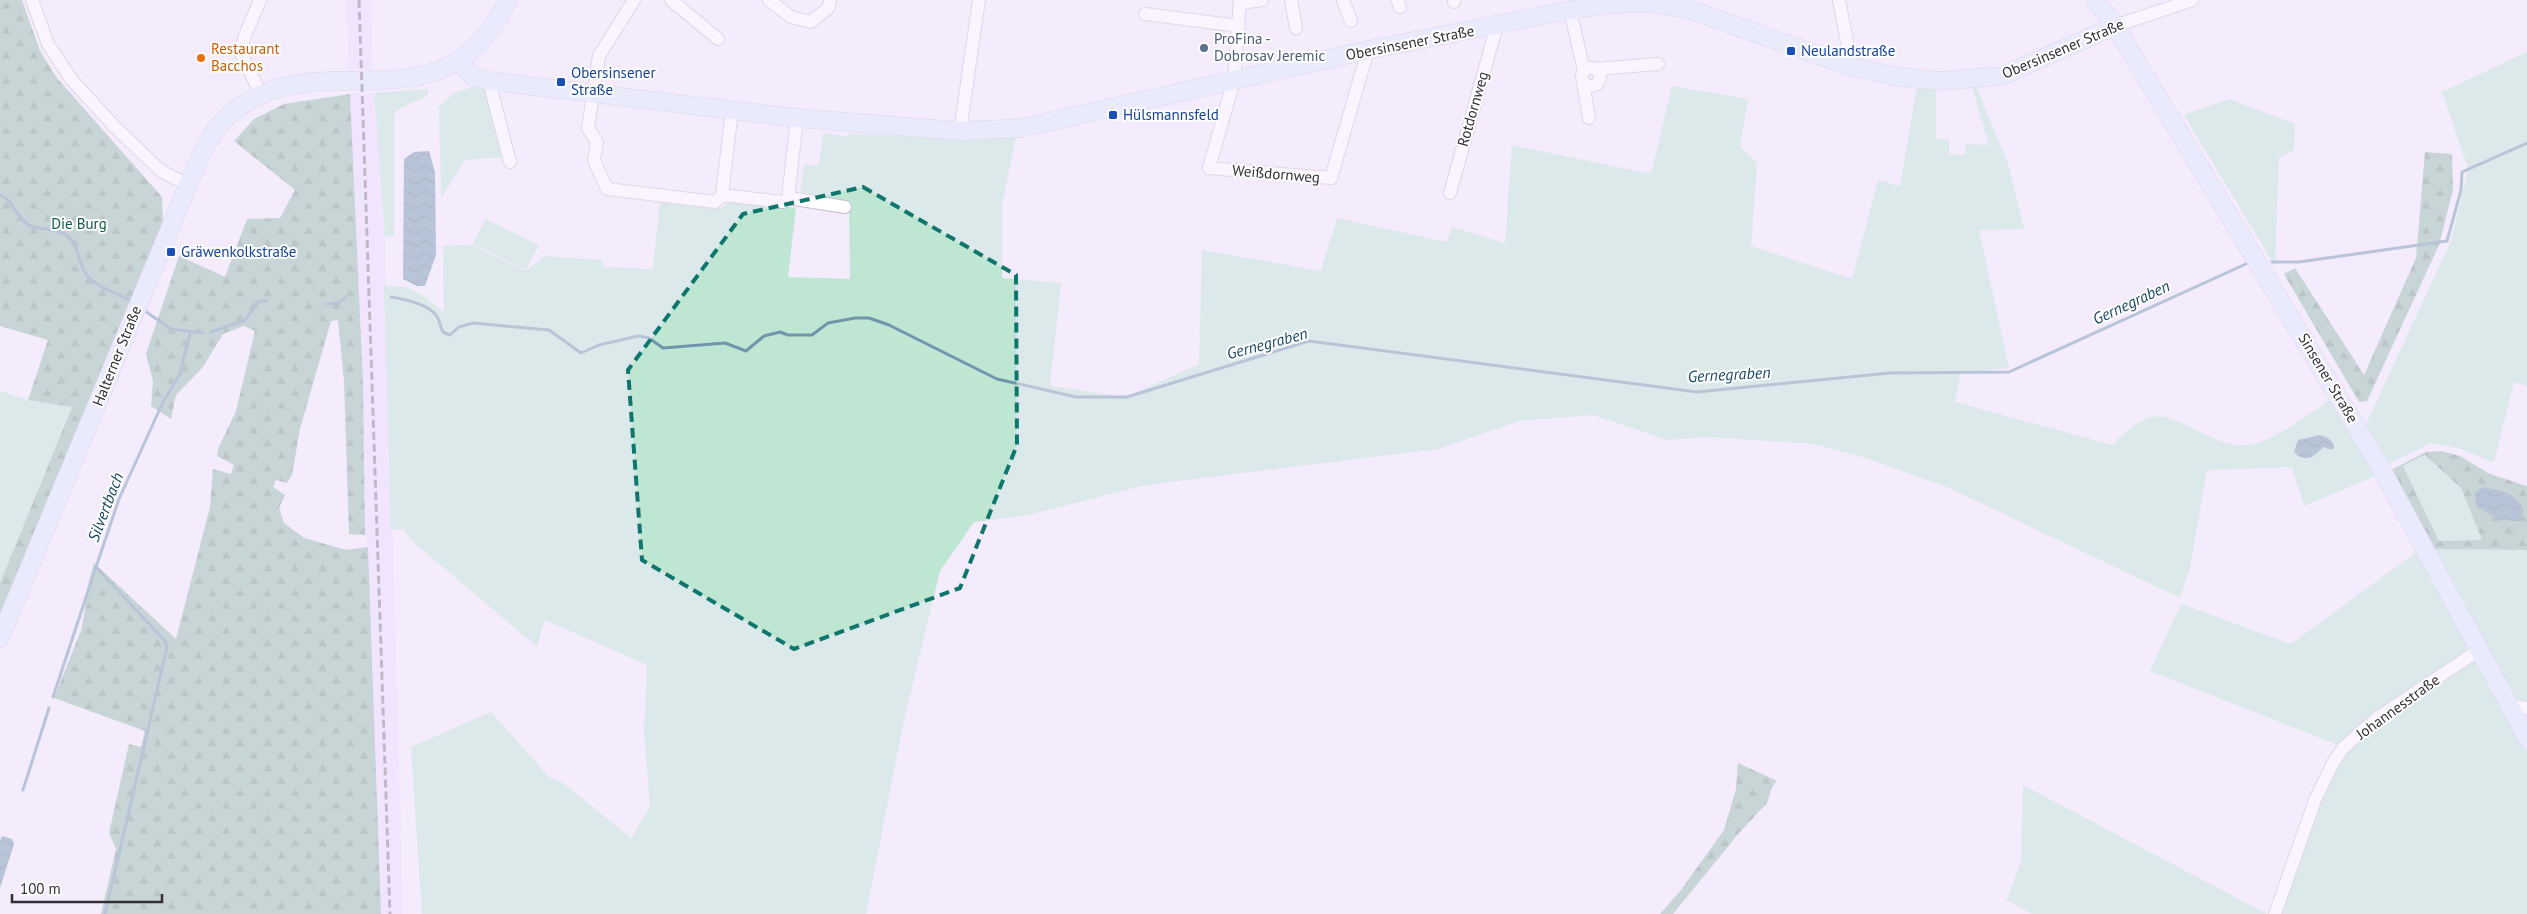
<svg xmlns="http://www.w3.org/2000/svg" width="2527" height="914" font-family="'PT Sans',sans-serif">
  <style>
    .built { fill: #eddefc }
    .grass { fill: #bfe6d3 }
    .forest { fill: url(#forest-firs); fill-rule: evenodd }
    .water { fill: url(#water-waves) }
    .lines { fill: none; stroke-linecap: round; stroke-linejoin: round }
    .stream { stroke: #7096ab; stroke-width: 3 }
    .street-casing { stroke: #c7bcd2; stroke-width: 14 }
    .secondary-casing { stroke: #c7bcd2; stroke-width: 19 }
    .street { stroke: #fff; stroke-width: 12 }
    .secondary { stroke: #dce9fa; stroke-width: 18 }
    .rail { stroke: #807a86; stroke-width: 3; stroke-dasharray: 8 4; stroke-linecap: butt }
    .marked { fill: none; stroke: #0f766e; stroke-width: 4; stroke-dasharray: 10 6; stroke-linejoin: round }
    .service-dot { fill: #5c6f8a; stroke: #fcfcfc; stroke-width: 2 }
    .transit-dot { fill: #1a4fb4; stroke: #fcfcfc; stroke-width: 2 }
    .food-dot { fill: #e8710a; stroke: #fcfcfc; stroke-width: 2 }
    .labels { text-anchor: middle; stroke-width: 4; stroke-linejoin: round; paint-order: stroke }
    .service-label { font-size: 15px; fill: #4e5e75; stroke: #fcfcfc; text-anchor: start }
    .street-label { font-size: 15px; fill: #332f37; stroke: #fcfcfc }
    .food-label { font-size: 15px; fill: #c56008; stroke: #fcfcfc; text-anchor: start }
    .transit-label { font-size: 15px; fill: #164399; stroke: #fcfcfc; text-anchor: start }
    .park-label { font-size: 15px; fill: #0f5a40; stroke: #fcfcfc }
    .water-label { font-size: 16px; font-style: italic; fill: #174961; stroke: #fcfcfc }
  </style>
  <defs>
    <pattern id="forest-firs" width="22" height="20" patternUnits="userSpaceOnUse" patternTransform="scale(1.25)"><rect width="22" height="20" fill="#91baa6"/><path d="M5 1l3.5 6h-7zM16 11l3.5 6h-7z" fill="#779888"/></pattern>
    <pattern id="water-waves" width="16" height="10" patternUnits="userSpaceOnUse" patternTransform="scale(1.25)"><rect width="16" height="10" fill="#7096ab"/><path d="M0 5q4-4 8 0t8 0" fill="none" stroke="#5d7b8c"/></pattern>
  </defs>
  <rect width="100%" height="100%" fill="#f4ebfd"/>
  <!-- built -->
  <g class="built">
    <polygon points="346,0 371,0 373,69 349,70"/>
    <polygon points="374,93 385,237 403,914 381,914 368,547 365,535 363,383 350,94"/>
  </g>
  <!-- grass -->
  <g class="grass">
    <polygon points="2527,52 2527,386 2514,382 2494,463 2461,449 2431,443 2388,464 2366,424 2451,241 2468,169 2442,92"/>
    <polygon points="488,82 506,157 465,160 441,199 439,107 454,93"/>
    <path d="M1921 84 1936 85V139L1949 140V154L1965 155V144L1989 145 1971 84H1975L2008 163 2024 229 1979 230 2009 368 1961 372 1955 402 2112 445C2123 434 2134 423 2149 418 2175 408 2214 450 2250 445 2273 442 2313 411 2333 397L2380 474 2304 506 2292 467 2207 470 2190 568 2180 598 1949 488 1866 458 1814 444 1708 437 1667 440 1594 415 1519 421 1438 449 1146 485 1024 516 974 522 940 571 903 725 866 914H422L411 747 491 712 549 777 563 783 631 838 650 807 644 733 647 665 545 620 537 647 411 540 404 529 391 530 384 286 408 287 428 299 444 312 443 246 472 245 526 271 544 256 602 260 603 267 653 269 660 201 721 208 731 200 796 208 788 277 850 279 849 201 800 195 804 164 819 166 823 133 848 137V134L964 138 1016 137 1002 204V278L1061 283 1050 386 1126 397 1199 364 1202 250 1321 271 1337 218 1447 242 1452 227 1505 243 1512 145 1651 174 1672 86 1748 99 1740 146 1757 163 1751 246 1852 279 1878 180 1900 186 1916 91Z"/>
    <path d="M428 89V95C417 102 403 104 394 114V236L385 237 374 93Z"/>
    <polygon points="2229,99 2295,124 2294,150 2279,158 2275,266 2184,115"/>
    <polygon points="485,219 539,245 526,270 473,244"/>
    <polygon points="0,391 28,400 72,407 0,583"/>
    <polygon points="2425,455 2461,488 2482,540 2439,541 2403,466"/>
    <polygon points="2435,549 2527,550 2527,705 2515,702"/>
    <polygon points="2419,550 2474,649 2341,746 2150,671 2181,604 2291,644"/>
    <polygon points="2477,658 2527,751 2527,914 2275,914 2343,748"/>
    <polygon points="2023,785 2267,914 2032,914 2007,900 2021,861"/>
  </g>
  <!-- forest -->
  <g class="forest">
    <polygon points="0,0 22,0 40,51 57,78 162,197 163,219 149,263 0,616 0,583 72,407 28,400 48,340 0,326"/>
    <polygon points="350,94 363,383 365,535 349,534 344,381 338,320 331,321 300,429 292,475 287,483 276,480 273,487 285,495 279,508 284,523 304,538 346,550 368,547 381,914 101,914 116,849 109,833 129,744 141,747 145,731 54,698 82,628 89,581 94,563 176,639 210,507 213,469 231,474 234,465 217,456 218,449 236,411 255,331 244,326 223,334 203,367 176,395 171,419 151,406 153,381 146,354 179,256 225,277 247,219 280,218 295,190 234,141 254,119 284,104"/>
    <polygon points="2425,152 2452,154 2453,190 2439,245 2367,401 2359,402 2284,274 2295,268 2364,375 2416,258"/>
    <path d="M2442 451 2460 456 2490 474 2527 486V550L2435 549 2391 470 2426 452ZM2425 455 2461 488 2482 540 2439 541 2403 466Z"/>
    <polygon points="1738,763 1777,781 1772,787 1767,803 1739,833 1673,914 1660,914 1681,890 1724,830 1736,789"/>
  </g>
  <!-- water -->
  <g class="water">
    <polygon points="429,151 435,172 436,255 425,286 417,286 403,279 404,159 414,152"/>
    <path d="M2319 435C2327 437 2332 439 2334 447L2332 450 2323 447C2314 458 2304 463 2294 452L2298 440Z"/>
    <path d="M2482 487C2498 490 2516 492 2523 509L2519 521 2498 520 2476 505 2475 493Z"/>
    <polygon points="2,836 12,839 14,844 0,888 0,841"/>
  </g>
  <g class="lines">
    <!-- stream -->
    <g class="stream">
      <path d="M0 195C13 200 16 218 29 225 40 231 55 227 66 235 80 245 77 262 87 275 98 289 119 293 133 302"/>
      <polyline points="2272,262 2299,262 2447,241 2461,190 2462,172 2527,143"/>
      <path d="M391 297C404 299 426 304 435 314 440 319 440 327 443 332L450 335 459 327 473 323 549 330 581 353 599 345 638 336 649 338 663 348 725 343 746 351 764 336 780 332 788 335H812L828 323 855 318H869L889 325 997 379 1076 397H1127L1309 341 1697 392 1890 373 2009 372 2248 263"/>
      <polyline points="327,304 338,303 345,298"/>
      <polyline points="142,309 171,329 203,333"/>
      <polyline points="211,332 245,320 259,301 267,301"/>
      <polyline points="53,697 96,567"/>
      <polyline points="23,790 49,708"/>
      <polyline points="105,914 167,647 165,641 96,567 119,499 163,402 180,374 190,333"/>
    </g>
    <!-- street casing -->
    <g class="street-casing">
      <g id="street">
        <polyline points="32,0 48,44 71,79 114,126 161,171 188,185"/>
        <polyline points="260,0 244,38 241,53 261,95"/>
        <polyline points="634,0 599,56 588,128 597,142 594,160 607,189 715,202 722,195 732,110"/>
        <polyline points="671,0 718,39"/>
        <polyline points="769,0 791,17 811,22 829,7 830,0"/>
        <polyline points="1240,0 1234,80 1209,168 1331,178 1368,50"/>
        <polyline points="1291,0 1296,28"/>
        <polyline points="1343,0 1351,21"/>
        <polyline points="1397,0 1400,7"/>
        <polyline points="1454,0 1454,2"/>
        <polyline points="1839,0 1849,52 1849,66"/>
        <polyline points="1240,3 1262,0"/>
        <polyline points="1570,10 1584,71"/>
        <polyline points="1145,14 1239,26"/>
        <polyline points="2115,26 2192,0"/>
        <circle cx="1591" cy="77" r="9"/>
        <polyline points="1596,69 1658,64"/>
        <polyline points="489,81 510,162"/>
        <polyline points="1583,82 1589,118"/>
        <polyline points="960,131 979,0"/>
        <polyline points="1450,193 1497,25"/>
        <polyline points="722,195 783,202 788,198 797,118"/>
        <polyline points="788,198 845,207"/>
        <polyline points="2509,705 2527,708"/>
        <polyline points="2275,914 2315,800 2333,763 2343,748 2377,718 2479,650"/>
      </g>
    </g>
    <!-- secondary casing -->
    <g class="secondary-casing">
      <g id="secondary">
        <polyline points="2095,0 2115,26 2382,470 2527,738"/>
        <polyline points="459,62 474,77 489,81 797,118 960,131 1021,128 1368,50 1570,10 1612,4 1650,3 1688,9 1849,66 1898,77 1940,81 2002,76 2115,26"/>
        <path d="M0 638 188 185C199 160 209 132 230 114 321 37 441 139 508 0"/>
      </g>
    </g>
    <!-- street -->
    <use href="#street" class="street"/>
    <!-- secondary -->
    <use href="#secondary" class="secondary"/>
    <!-- rail -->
    <polyline class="rail" points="359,0 390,914"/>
  </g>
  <!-- marked area -->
  <path d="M0 0H2527V914H0ZM863 187 1016 275 1017 445 960 588 794 649 642 560 628 370 743 214Z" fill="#f4ebfd" fill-opacity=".55" fill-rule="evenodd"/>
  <path class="marked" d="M863 187 1016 275 1017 445 960 588 794 649 642 560 628 370 743 214Z"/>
  <!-- markers -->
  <circle class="service-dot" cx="1204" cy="48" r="5"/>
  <g class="transit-dot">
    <rect x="1786" y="46" width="10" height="10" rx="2.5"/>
    <rect x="556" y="77" width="10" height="10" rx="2.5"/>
    <rect x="1108" y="110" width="10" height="10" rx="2.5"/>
    <rect x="166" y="247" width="10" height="10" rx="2.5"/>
  </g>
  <circle class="food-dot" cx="201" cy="58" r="5"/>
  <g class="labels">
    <!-- service labels -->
    <g class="service-label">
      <text x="1214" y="44">ProFina -<tspan x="1214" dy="17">Dobrosav Jeremic</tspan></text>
    </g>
    <!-- street labels -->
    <g class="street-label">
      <text transform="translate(1410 43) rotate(-11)" y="5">Obersinsener Straße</text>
      <text transform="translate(2063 49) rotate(-23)" y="5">Obersinsener Straße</text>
      <text transform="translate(1473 109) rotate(-74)" y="5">Rotdornweg</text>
      <text transform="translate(1276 174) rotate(5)" y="5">Weißdornweg</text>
      <text transform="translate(117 356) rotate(-68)" y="5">Halterner Straße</text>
      <text transform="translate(2328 378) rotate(59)" y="5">Sinsener Straße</text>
      <text transform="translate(2398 707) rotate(-36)" y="5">Johannesstraße</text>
    </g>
    <!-- food labels -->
    <g class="food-label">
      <text x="211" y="54">Restaurant<tspan x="211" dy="17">Bacchos</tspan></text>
    </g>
    <!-- transit labels -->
    <g class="transit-label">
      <text x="1801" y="56">Neulandstraße</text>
      <text x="571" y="78">Obersinsener<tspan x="571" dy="17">Straße</tspan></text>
      <text x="1123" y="120">Hülsmannsfeld</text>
      <text x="181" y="257">Gräwenkolkstraße</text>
    </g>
    <!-- park labels -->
    <g class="park-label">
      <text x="79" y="229">Die Burg</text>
    </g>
    <!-- water labels -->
    <g class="water-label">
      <text transform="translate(2131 302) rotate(-25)" y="6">Gernegraben</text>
      <text transform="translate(1267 343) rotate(-15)" y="6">Gernegraben</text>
      <text transform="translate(1729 374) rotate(-3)" y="6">Gernegraben</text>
      <text transform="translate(105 507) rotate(-69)" y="6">Silvertbach</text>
    </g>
  </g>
  <!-- scale -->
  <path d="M12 894v8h150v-8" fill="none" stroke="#332f37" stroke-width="2.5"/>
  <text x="20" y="894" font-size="15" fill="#332f37" stroke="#fcfcfc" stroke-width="4" paint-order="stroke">100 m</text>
</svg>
